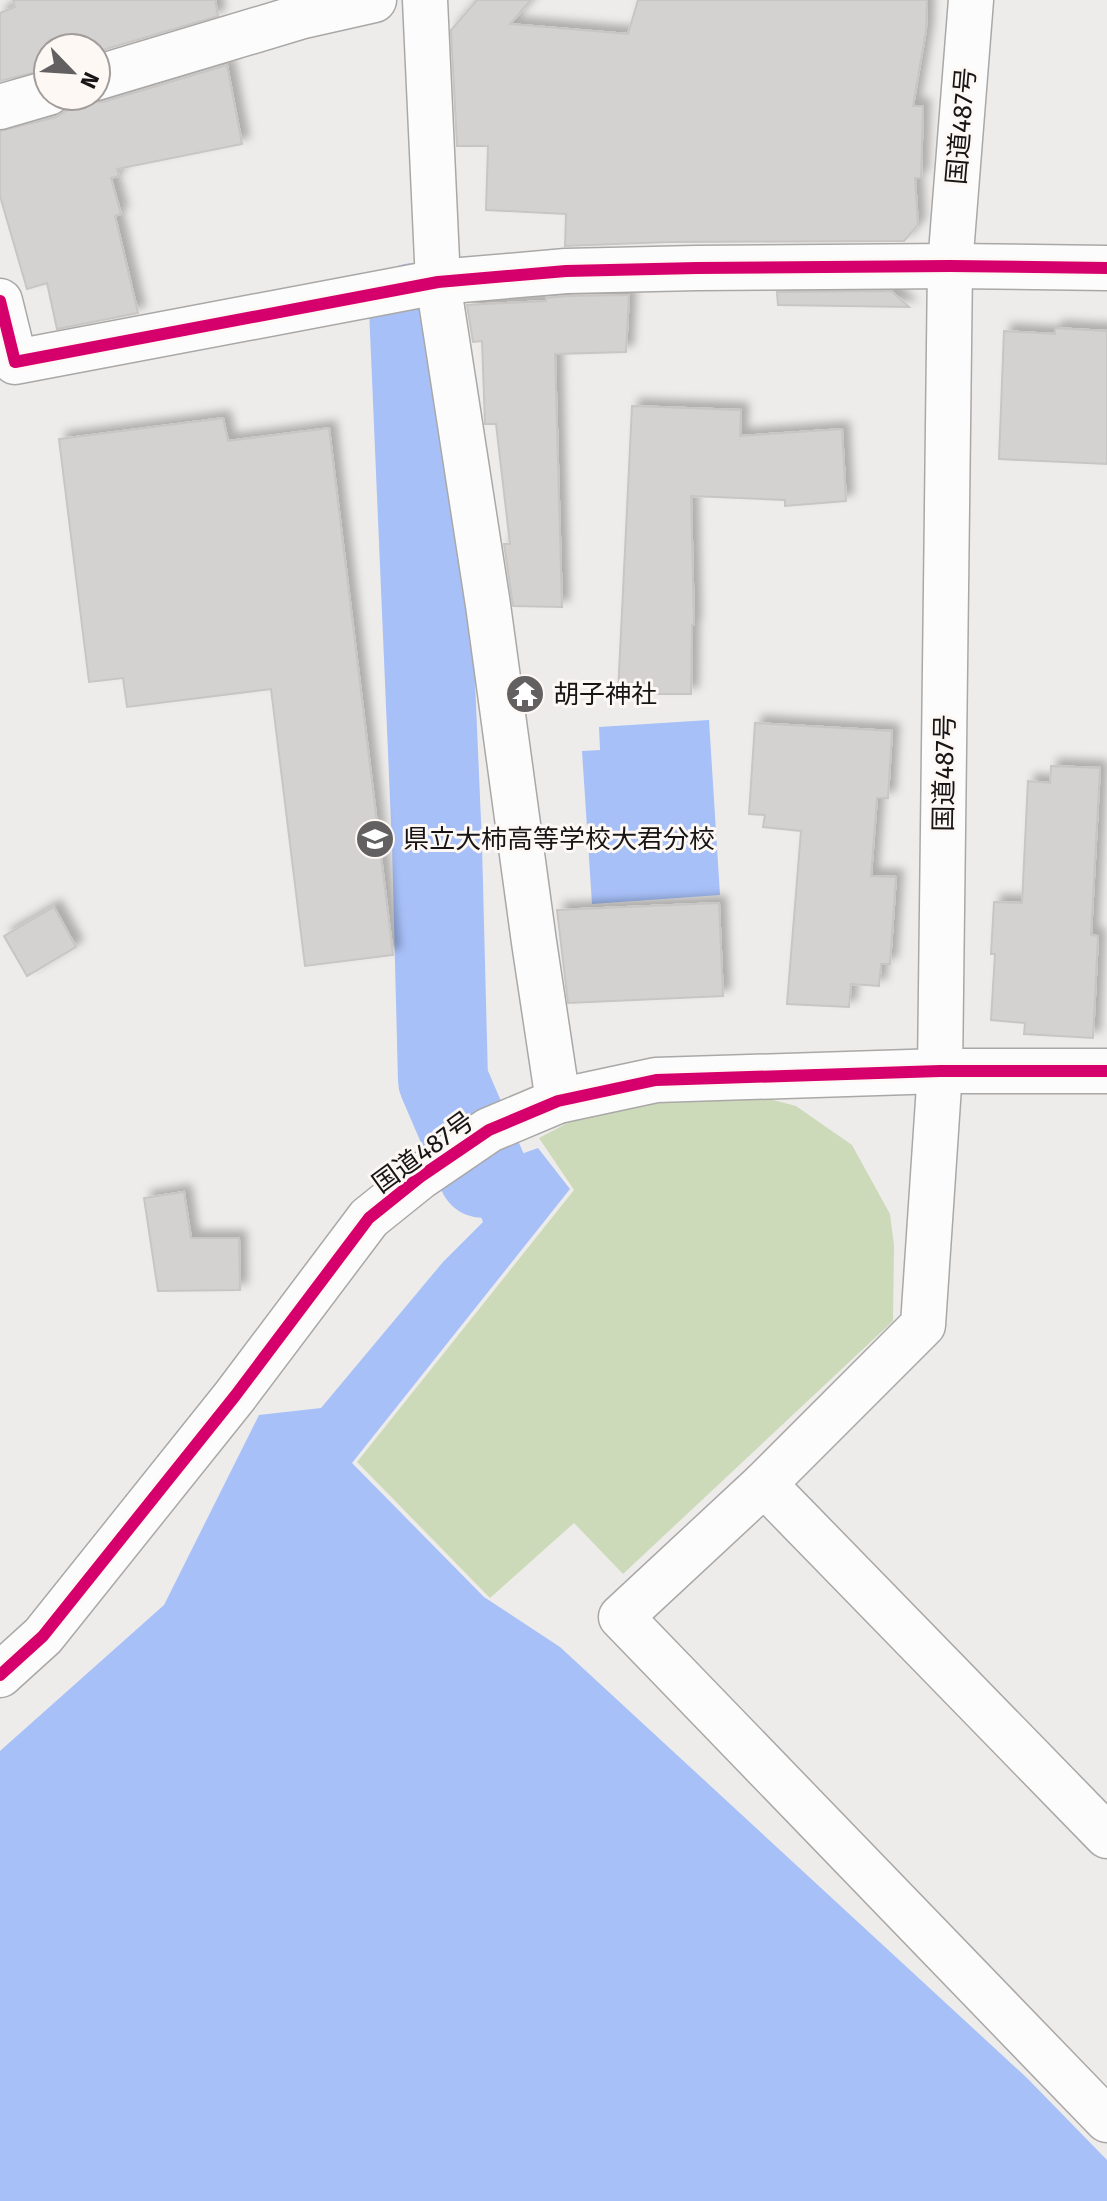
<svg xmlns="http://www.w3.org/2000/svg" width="1107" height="2201" font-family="'Fira Sans','Noto Sans JP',sans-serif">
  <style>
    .green { fill: #ccdaba }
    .water { fill: #a7c0f8 }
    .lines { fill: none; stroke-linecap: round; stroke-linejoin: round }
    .river { stroke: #a7c0f8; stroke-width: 90 }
    .building { fill: #d3d2d1; stroke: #c8c6c5; stroke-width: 2; filter: url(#shadow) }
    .minor-casing { stroke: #aaa8a7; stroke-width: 47 }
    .major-casing { stroke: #aaa8a7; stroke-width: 47 }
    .highway-casing { stroke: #aaa8a7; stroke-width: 47 }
    .minor { stroke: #fcfcfc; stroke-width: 44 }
    .major { stroke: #fcfcfc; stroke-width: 44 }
    .highway { stroke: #fcfcfc; stroke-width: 44 }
    .cycleway-casing { stroke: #fef8f5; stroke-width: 17 }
    .cycleway { stroke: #d6006c; stroke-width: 12 }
    .labels { text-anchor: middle; stroke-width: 6; stroke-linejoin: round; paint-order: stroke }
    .street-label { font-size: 26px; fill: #171515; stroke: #fef8f5 }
    .poi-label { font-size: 26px; fill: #171515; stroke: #fef8f5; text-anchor: start }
  </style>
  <defs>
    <filter id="shadow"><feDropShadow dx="7" dy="-7" stdDeviation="4" flood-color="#0004"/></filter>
  </defs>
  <rect width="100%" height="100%" fill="#eeecea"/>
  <!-- green -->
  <polygon class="green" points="716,1093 766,1098 796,1106 852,1145 890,1214 894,1245 893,1321 623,1574 574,1523 490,1598 357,1462 574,1190 539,1138 588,1112"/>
  <!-- water -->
  <g class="water">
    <polygon points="709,720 720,895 592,904 582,751 600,750 599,727"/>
    <polygon points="538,1148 570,1189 352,1463 484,1597 560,1647 1027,2078 1107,2160 1107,2201 0,2201 0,1751 164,1605 259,1415 321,1408 443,1262 483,1222 468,1183 502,1161"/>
  </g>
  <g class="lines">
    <!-- river -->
    <polyline class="river" points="414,308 437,845 443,1080 483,1173"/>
  </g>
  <!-- building -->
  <g class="building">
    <polygon points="13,0 215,0 218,16 96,52 96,48 48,48 48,69 0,81 0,13 15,7"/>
    <polygon points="477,0 531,0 510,24 628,34 638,0 927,0 926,30 913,106 923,106 921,178 915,178 918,225 904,241 668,242 565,246 566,214 486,210 488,146 457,146 451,30"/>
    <polygon points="227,65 242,144 117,169 119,176 111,178 121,214 115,216 138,313 57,329 47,283 27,289 0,196 0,131 56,117 67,110 72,96 79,96 91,102 103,102"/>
    <polygon points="891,291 909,307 778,305 777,292"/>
    <polygon points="629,295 626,352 555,354 562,607 513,606 504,544 510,544 496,424 485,424 482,341 473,342 467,305 546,301 546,298 567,296"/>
    <polygon points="1055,328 1107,331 1107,464 999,459 1004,331 1055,334"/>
    <polygon points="632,406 741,410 740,436 842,429 846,501 785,506 785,500 691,496 694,625 692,625 691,694 618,694"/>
    <polygon points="223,418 228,441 329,428 393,955 305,966 271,689 127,707 123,678 89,682 59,439"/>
    <polygon points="755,723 892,731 888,798 877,798 871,876 896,877 890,964 881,964 879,986 851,984 849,1007 787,1004 801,831 763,827 765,815 749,814"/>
    <polygon points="1051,766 1100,768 1091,935 1098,936 1093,1038 1024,1034 1025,1023 991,1020 995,954 991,954 994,902 1022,903 1028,781 1050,783"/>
    <polygon points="719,903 723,996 568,1003 557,910"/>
    <polygon points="54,907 76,947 27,976 4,936"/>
    <polygon points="184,1192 191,1238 239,1238 240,1290 158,1291 144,1198"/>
  </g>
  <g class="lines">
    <!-- minor casing -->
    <g class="minor-casing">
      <g id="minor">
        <polyline points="425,0 438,282 488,605 534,942 558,1101"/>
        <polyline points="96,78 303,16 374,0"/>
        <polyline points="0,107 48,93"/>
        <polyline points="0,301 15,362 438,282 566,271 697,268 950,266 1107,268"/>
        <polyline points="940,1071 923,1325 764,1484 1107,1836"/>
        <polyline points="764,1484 621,1617 1107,2120"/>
      </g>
    </g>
    <!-- major casing -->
    <g class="major-casing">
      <polyline id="major" points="940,1071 1107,1071"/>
    </g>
    <!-- highway casing -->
    <g class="highway-casing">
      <polyline id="highway" points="0,1675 43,1636 235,1396 369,1218 420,1177 489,1130 558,1101 656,1080 940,1071 950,266 971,0"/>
    </g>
    <!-- minor -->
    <use href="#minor" class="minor"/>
    <!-- major -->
    <use href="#major" class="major"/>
    <!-- highway -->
    <use href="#highway" class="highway"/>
    <!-- cycleway casing -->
    <g class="cycleway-casing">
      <g id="cycleway">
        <polyline points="0,301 15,362 438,282 566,271 697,268 950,266 1107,268"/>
        <polyline points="0,1675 43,1636 235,1396 369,1218 420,1177 489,1130 558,1101 656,1080 940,1071 1107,1071"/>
      </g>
    </g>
    <!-- cycleway -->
    <use href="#cycleway" class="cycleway"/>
  </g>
  <!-- icons -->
  <defs>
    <g id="temple-disc" transform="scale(2)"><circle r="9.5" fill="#626060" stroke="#fef8f5"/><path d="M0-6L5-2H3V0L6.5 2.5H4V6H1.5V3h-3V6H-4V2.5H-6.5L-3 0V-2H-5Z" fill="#fff"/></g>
    <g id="school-disc" transform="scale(2)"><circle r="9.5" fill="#626060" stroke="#fef8f5"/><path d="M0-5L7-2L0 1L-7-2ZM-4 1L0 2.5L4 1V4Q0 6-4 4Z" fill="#fff"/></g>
  </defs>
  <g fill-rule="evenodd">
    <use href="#temple-disc" x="525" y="694"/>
    <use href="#school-disc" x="375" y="839"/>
  </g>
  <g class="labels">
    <!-- street labels -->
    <g class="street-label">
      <text transform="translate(961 126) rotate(-85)" y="9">国道487号</text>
      <text transform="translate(944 773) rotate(-89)" y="9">国道487号</text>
      <text transform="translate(423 1152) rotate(-36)" y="9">国道487号</text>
    </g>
    <!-- poi labels -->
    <g class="poi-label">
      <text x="553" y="703">胡子神社</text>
      <text x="403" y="848">県立大柿高等学校大君分校</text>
    </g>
  </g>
  <!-- north arrow -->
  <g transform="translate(72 72) rotate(115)"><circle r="38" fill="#fef8f5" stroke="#a29d9b" stroke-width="2"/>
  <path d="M0-6L14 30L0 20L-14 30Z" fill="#626060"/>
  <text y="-12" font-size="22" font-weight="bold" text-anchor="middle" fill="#171515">N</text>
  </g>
</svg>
